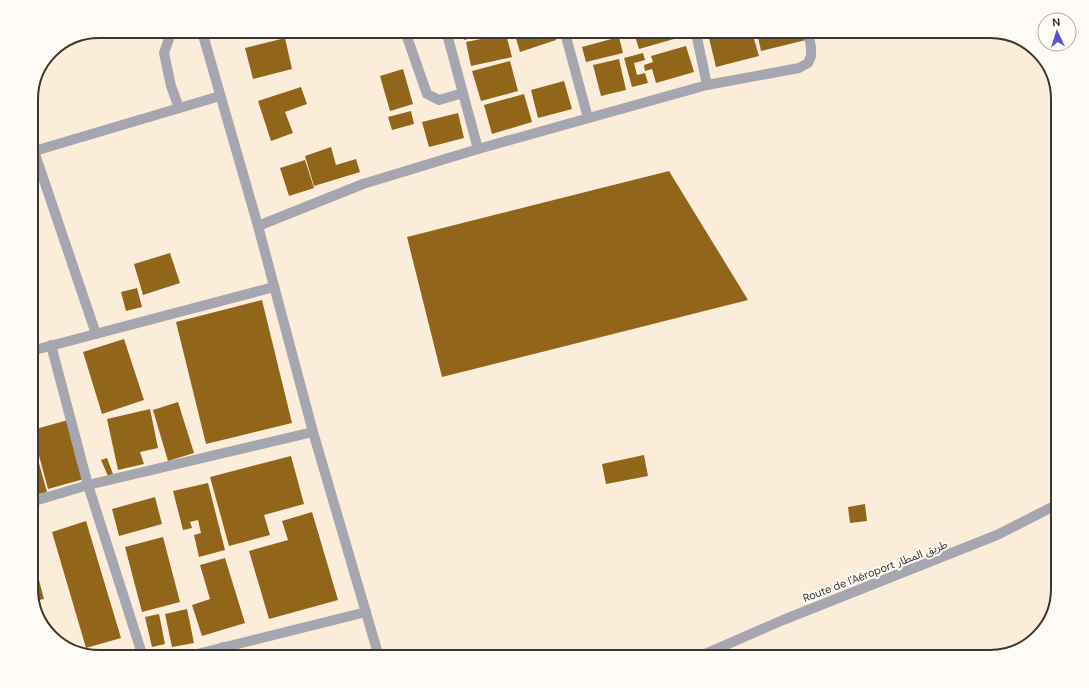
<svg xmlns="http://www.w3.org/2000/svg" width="1089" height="688" font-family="'DM Sans','Noto Sans Arabic',sans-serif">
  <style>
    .building { fill: #91661a }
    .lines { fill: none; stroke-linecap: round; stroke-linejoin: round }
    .minor { stroke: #a5a6af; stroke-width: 10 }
    .labels { text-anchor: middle; stroke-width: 4; stroke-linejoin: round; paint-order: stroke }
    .street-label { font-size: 11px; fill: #3a352d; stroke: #fffcf8 }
    .rim { fill: none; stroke: #3a352d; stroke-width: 2 }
  </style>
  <rect width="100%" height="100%" fill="#fbedd9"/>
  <!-- building -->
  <g class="building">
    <polygon points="732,32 752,32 759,56 716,67 709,38"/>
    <polygon points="757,32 804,32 806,40 761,51"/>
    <polygon points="820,32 846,32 822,38"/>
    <polygon points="554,33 556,40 520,52 515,35 520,34"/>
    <polygon points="582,33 604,33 604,34 583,39"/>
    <polygon points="634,33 672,33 674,39 639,49"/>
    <polygon points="462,34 486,34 464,40"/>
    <polygon points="506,34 512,57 471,66 466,42"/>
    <polygon points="619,37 623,53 586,62 582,47"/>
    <polygon points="285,38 292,69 253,79 245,48"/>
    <polygon points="686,46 694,72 656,83 652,69 645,71 644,65 653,62 651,56"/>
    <polygon points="643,53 645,60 634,63 637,75 645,73 648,83 632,87 624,58"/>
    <polygon points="619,59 626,90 601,96 593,65"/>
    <polygon points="510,61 518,91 481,101 472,71"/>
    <polygon points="403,69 413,104 390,111 380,76"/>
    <polygon points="564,81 572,109 538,118 531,90"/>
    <polygon points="301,87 307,104 285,112 293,133 271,141 258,101"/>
    <polygon points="524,94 532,122 492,134 484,105"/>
    <polygon points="411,111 414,124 392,130 388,117"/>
    <polygon points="458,113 464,138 429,147 422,122"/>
    <polygon points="331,147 336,165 356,159 360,172 314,186 305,156"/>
    <polygon points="305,160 314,188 289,196 280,168"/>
    <polygon points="669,171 748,300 442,377 407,237"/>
    <polygon points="170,253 180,283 143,295 134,264"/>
    <polygon points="137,288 142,307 126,311 121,292"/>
    <polygon points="262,300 292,423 206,444 176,322"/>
    <polygon points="124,339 144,400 102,414 83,352"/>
    <polygon points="178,402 194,453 168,461 153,410"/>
    <polygon points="150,409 158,448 140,452 144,464 118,470 107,419"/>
    <polygon points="68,420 84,479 48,489 32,430"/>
    <polygon points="32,438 47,492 31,496 31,439"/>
    <polygon points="644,455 648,476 606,484 602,464"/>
    <polygon points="291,456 304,504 264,515 270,535 229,546 210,477"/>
    <polygon points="107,458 113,474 108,476 101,460"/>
    <polygon points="208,483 225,550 199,557 194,535 201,533 198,520 190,522 192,528 183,530 173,491"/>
    <polygon points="155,497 162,524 119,536 112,509"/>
    <polygon points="865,504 867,521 850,523 848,507"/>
    <polygon points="312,512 338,600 269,619 249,551 288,540 282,521"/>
    <polygon points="86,521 121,638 86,648 52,532"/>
    <polygon points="163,537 180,602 142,612 125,547"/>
    <polygon points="31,550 44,599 34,601 31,593"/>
    <polygon points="225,558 245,623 202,636 192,605 210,599 200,565"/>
    <polygon points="187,609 194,643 172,647 165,614"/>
    <polygon points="159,614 165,644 152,647 145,617"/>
  </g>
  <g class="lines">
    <!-- minor -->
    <g class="minor">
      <polyline points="565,33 588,118"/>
      <polyline points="696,33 707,85"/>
      <polyline points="406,34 427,94 439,100 463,93"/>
      <polyline points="447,34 478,149"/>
      <polyline points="203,35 258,226 313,432 379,657"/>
      <polyline points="170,36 164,53 171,86 179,108"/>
      <polyline points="34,151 96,334"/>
      <polyline points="31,152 220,96"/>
      <polyline points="258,226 363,184 478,149 707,85 799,68 808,63 811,56 811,47 808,32"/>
      <polyline points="51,345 88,485 143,657"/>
      <polyline points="31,351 274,287"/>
      <polyline points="31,502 88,485 313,432"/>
      <polyline points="223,647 238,657"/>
      <polyline points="185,657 366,612"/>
      <polyline points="698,657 783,620 997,535 1058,504"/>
    </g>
  </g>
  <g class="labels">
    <!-- street labels -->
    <g class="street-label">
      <text transform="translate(875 571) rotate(-21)" y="4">Route de l'Aéroport طريق المطار</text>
    </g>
  </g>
  <!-- crop -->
  <path d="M0 0H1089V688H0ZM99 38H990A61 61 0 0 1 1051 99V589A61 61 0 0 1 990 650H99A61 61 0 0 1 38 589V99A61 61 0 0 1 99 38Z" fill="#fffcf8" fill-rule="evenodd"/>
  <path class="rim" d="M99 38H990A61 61 0 0 1 1051 99V589A61 61 0 0 1 990 650H99A61 61 0 0 1 38 589V99A61 61 0 0 1 99 38Z"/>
  <!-- north arrow -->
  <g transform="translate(1057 32) rotate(356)"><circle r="19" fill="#fffcf8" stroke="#b0aca7"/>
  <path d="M0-3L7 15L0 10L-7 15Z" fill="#5b53cb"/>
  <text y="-6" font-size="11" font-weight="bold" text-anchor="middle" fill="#3a352d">N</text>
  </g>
</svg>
